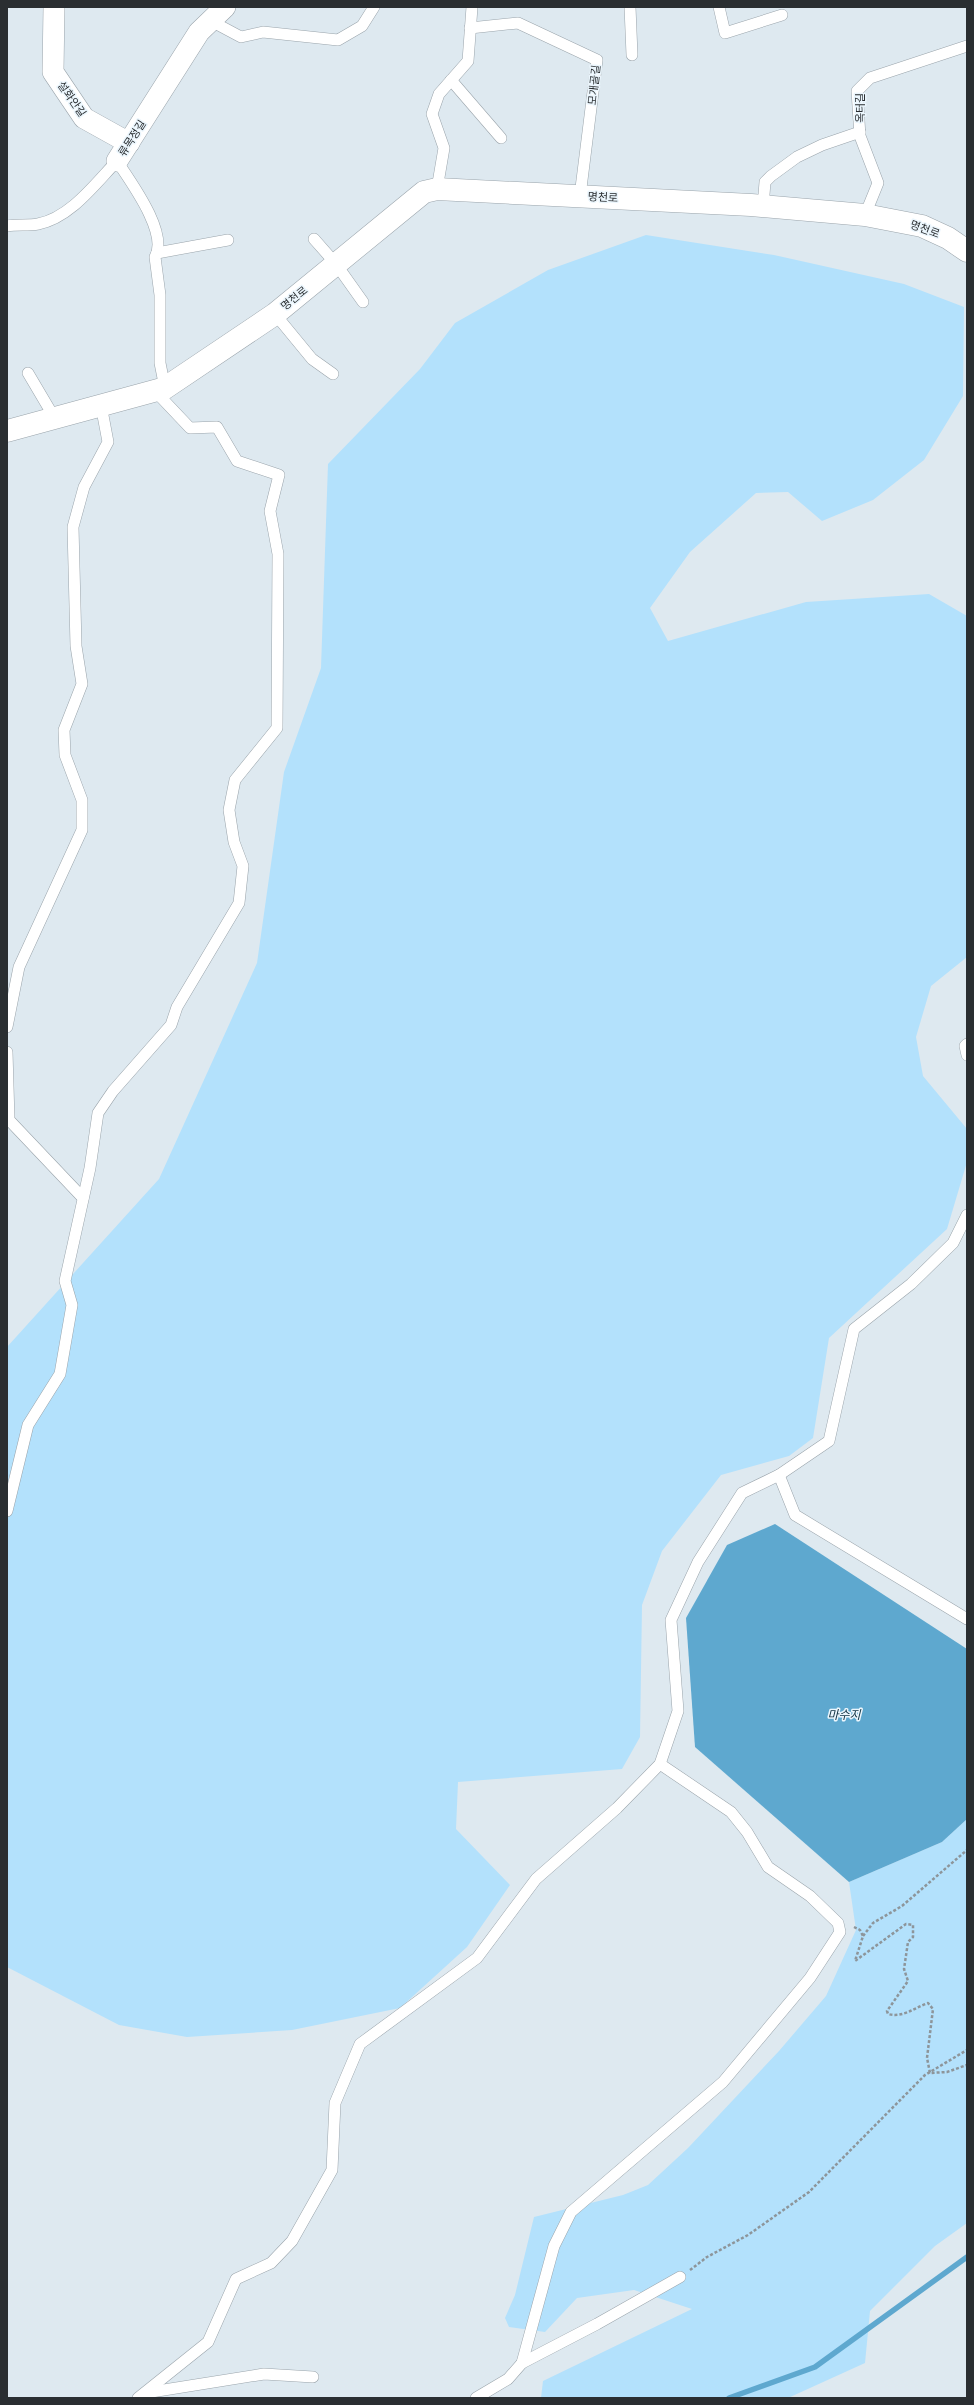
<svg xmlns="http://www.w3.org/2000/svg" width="974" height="2405" font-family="Roboto,'Noto Sans KR',sans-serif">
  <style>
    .green { fill: #b3e1fc }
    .water { fill: #5ea8cf }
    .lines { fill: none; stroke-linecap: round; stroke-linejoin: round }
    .stream { stroke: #5ea8cf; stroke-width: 5.5 }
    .service-casing { stroke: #9aa4ab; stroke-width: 12 }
    .minor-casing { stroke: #9aa4ab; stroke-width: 22 }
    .tertiary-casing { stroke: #9aa4ab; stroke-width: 23 }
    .path { stroke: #8d959a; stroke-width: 2.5; stroke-dasharray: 3 2; stroke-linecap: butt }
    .service { stroke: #fff; stroke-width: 11 }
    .minor { stroke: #fff; stroke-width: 21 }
    .tertiary { stroke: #fff; stroke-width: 22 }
    .labels { text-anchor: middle; stroke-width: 3; stroke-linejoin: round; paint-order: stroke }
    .street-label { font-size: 11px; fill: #2a2e31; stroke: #ebf6fd }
    .water-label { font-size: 12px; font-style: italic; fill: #0e3041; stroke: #ebf6fd }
  </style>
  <rect width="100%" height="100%" fill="#dee9f0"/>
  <!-- green -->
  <g class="green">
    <polygon points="646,235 774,255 904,284 964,307 963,396 924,460 873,500 822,521 788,492 756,493 690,552 650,608 668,641 806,602 929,594 967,616 967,957 931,986 916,1037 923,1076 967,1129 967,1162 947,1229 829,1338 813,1438 789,1456 721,1475 662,1551 642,1605 640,1737 622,1769 458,1782 456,1829 510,1885 467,1947 400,2008 292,2030 187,2037 119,2025 7,1967 7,1347 159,1179 257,963 284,772 321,668 328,464 420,369 455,323 548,270"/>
    <polygon points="967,1819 967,2223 935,2246 870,2311 865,2363 788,2398 541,2398 543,2381 692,2309 634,2290 577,2298 545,2332 509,2327 505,2318 515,2295 534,2217 623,2195 648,2185 688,2148 779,2051 826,1996 856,1930 849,1882 942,1842"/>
  </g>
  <!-- water -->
  <polygon class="water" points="775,1524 967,1649 967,1819 942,1842 849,1882 695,1747 686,1618 727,1545"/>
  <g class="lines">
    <!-- stream -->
    <polyline class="stream" points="729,2398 815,2367 967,2257"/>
    <!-- service casing -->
    <g class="service-casing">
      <g id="service">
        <polyline points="630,7 632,55"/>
        <polyline points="719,7 725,33 782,15"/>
        <polyline points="211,21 241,37 263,32 338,40 362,26 374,7"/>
        <polyline points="470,28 518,23 597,60 580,196"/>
        <polyline points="451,80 501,138"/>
        <polyline points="437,189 444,148 432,114 439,94 468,61 472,7"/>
        <polyline points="763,207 765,182 771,176 797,157 822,145 860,132"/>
        <polyline points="865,215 878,183 860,136 857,91 870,78 967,46"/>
        <path d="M7 226C17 224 28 226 38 224 70 218 95 184 117 161 130 181 169 233 155 257L160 295V363L165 388"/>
        <polyline points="314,239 336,264 363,302"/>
        <polyline points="157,253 228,240"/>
        <polyline points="275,314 312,359 333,374"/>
        <polyline points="28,373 54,417"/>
        <polyline points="7,1027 19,967 82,830 82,800 65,755 64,730 82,684 76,646 73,527 84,487 108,442 101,405"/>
        <polyline points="967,1044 965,1046 967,1055"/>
        <polyline points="7,1052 9,1120 83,1198"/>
        <polyline points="779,1475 795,1515 967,1619"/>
        <polyline points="7,1511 28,1425 60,1374 72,1305 65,1281 90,1168 98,1113 113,1091 171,1025 177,1007 239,903 243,866 234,842 229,810 235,780 277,728 278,554 270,511 279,475 237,461 217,427 190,428 155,391"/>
        <polyline points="522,2363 597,2324 680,2277"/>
        <polyline points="145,2393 264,2374 313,2377"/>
        <polyline points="138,2398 208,2342 236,2279 271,2263 292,2241 332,2170 335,2103 360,2044 477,1958 536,1879 617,1808 660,1764 678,1711 671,1620 698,1562 742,1493 779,1475 829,1441 854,1329 911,1284 953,1243 967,1215"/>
        <polyline points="476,2398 508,2379 522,2363 554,2246 571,2212 723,2082 810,1978 840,1932 838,1923 810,1896 768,1867 747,1832 731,1812 660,1764"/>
      </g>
    </g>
    <!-- minor casing -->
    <g class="minor-casing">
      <g id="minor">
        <polyline points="54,7 53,72 84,118 129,143"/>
        <polyline points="117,161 199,32 225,7"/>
      </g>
    </g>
    <!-- tertiary casing -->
    <g class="tertiary-casing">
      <polyline id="tertiary" points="7,431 165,388 275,314 424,192 437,189 751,205 865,215 922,226 948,238 967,251"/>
    </g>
    <!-- path -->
    <g class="path">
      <path d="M854 1927 860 1930 863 1936 855 1961 906 1924 913 1925V1937L908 1942 904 1969 908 1981 887 2011 888 2014C903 2018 914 2008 928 2003L933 2009 927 2058 930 2073 947 2072 967 2065"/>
      <polyline points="863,1936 873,1923 902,1906 967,1850"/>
      <polyline points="690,2270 707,2257 748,2235 809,2192 925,2075 967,2050"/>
    </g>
    <!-- service -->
    <use href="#service" class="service"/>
    <!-- minor -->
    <use href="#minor" class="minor"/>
    <!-- tertiary -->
    <use href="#tertiary" class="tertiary"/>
  </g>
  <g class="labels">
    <!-- street labels -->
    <g class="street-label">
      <text transform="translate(594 85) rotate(-84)" y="4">모개골길</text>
      <text transform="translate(72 99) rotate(55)" y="4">설화안길</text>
      <text transform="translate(860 108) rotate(-90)" y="4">옥터길</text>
      <text transform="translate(132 138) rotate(-57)" y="4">류목정길</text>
      <text transform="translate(603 197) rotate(3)" y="4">명천로</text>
      <text transform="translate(925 229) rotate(20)" y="4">명천로</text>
      <text transform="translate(294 298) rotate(-39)" y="4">명천로</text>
    </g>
    <!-- water labels -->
    <g class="water-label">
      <text x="844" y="1719">마수지</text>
    </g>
  </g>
  <!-- border -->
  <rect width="974" height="2405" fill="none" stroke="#2a2e31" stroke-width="16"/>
</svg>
